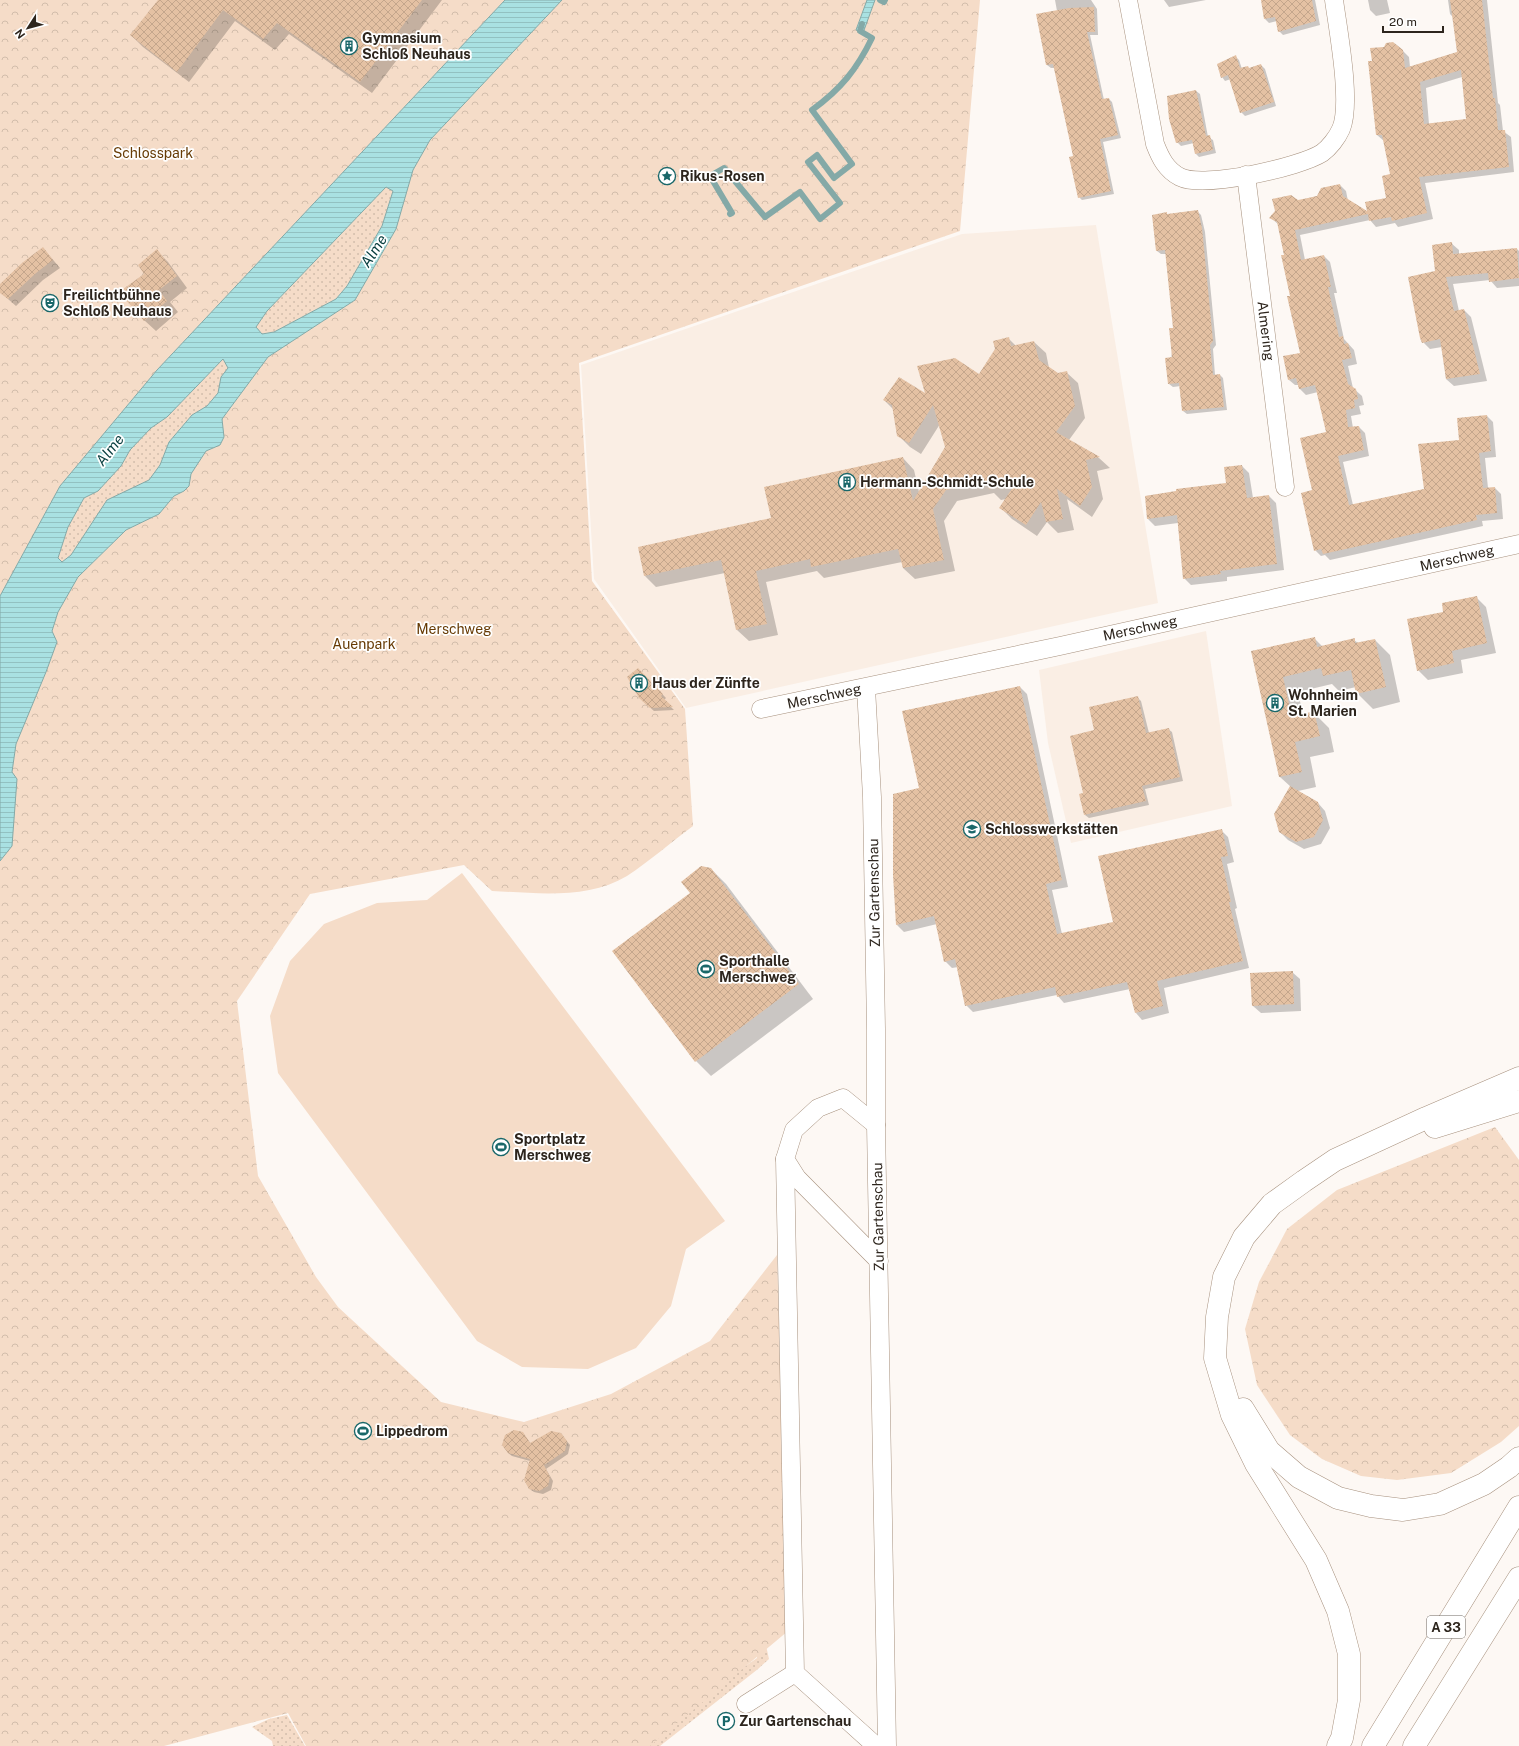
<svg xmlns="http://www.w3.org/2000/svg" width="1519" height="1746" font-family="'Public Sans',sans-serif">
  <style>
    .built { fill: #faeee4 }
    .grass { fill: url(#grass-dots) }
    .forest { fill: url(#forest-crowns) }
    .garden { fill: #f5dcc8 }
    .water { fill: url(#water-rules); stroke: #84a9a7; fill-rule: evenodd }
    .shadow { fill: #0003; fill-rule: evenodd }
    .lines { fill: none; stroke-linecap: round; stroke-linejoin: round }
    .stream { stroke: #84a9a7; stroke-width: 6 }
    .building { fill: url(#building-cross-hatch); fill-rule: evenodd }
    .minor-casing { stroke: #a7917e; stroke-width: 19 }
    .motorway-casing { stroke: #a7917e; stroke-width: 23 }
    .minor { stroke: #fff; stroke-width: 18 }
    .motorway { stroke: #fff; stroke-width: 22 }
    .labels { text-anchor: middle; stroke-width: 3.5; stroke-linejoin: round; paint-order: stroke }
    .shield { fill: #fff; stroke: #6c6661; stroke-width: 1 }
    .shield-label { font-size: 13px; font-weight: bold; fill: #2d251d }
    .poi-label { font-size: 14px; font-weight: bold; fill: #2d251d; stroke: #fff; text-anchor: start }
    .park-label { font-size: 14px; fill: #673b05; stroke: #fff }
    .street-label { font-size: 14px; fill: #2d251d; stroke: #fff }
    .water-label { font-size: 15px; font-style: italic; fill: #073d3e; stroke: #fff }
  </style>
  <defs>
    <pattern id="grass-dots" width="8" height="8" patternUnits="userSpaceOnUse"><rect width="8" height="8" fill="#f5dcc8"/><path d="M2 2h.1M6 6h.1" fill="none" stroke="#d2bdab" stroke-width="1.8" stroke-linecap="round"/></pattern>
    <pattern id="forest-crowns" width="20" height="18" patternUnits="userSpaceOnUse"><rect width="20" height="18" fill="#f5dcc8"/><path d="M2 6a3 3 0 1 1 6 0M12 15a3 3 0 1 1 6 0" fill="none" stroke="#d2bdab"/></pattern>
    <pattern id="water-rules" width="6" height="5" patternUnits="userSpaceOnUse"><rect width="6" height="5" fill="#a9e1e2"/><path d="M0 2.5h6" fill="none" stroke="#92c1c1"/></pattern>
    <pattern id="building-cross-hatch" width="8" height="8" patternUnits="userSpaceOnUse"><rect width="8" height="8" fill="#e4c1a3"/><path d="M0 0l8 8M0 8l8-8" fill="none" stroke="#c4a68c"/></pattern>
  </defs>
  <rect width="100%" height="100%" fill="#fdf8f4"/>
  <!-- built -->
  <g class="built">
    <polygon points="1096,225 1158,603 686,708 594,579 581,365 962,234"/>
    <polygon points="1206,631 1232,806 1071,843 1048,743 1039,670"/>
  </g>
  <!-- grass -->
  <g class="grass">
    <polygon points="386,186 393,191 382,226 347,286 336,299 274,332 262,334 256,327 267,311"/>
    <polygon points="223,359 228,368 221,377 218,393 207,406 192,415 169,442 160,465 149,480 88,531 71,555 62,562 58,558 68,527 84,498 98,491 121,466 130,450 151,428 167,417"/>
    <polygon points="765,1641 769,1659 758,1669 660,1746 632,1746 757,1658 756,1642"/>
    <polygon points="287,1715 305,1746 273,1746 272,1741 252,1727 269,1719"/>
  </g>
  <!-- forest -->
  <g class="forest">
    <polygon points="0,0 505,0 157,370 60,486 0,596"/>
    <path d="M562 0H980L960 231 579 363 592 581 685 709 693 826C671 842 650 861 627 876 587 900 536 893 492 891L464 865 310 894 237 1001 258 1176 316 1277 338 1307 441 1402 524 1422 611 1394 710 1341 777 1255 788 1631 650 1746H306L288 1713 164 1746H0V861L12 846V772L16 744 46 672 57 642 52 631 58 612 78 577 126 530 159 514 174 496 184 491 189 486 191 474 206 451 220 445 224 437 222 419 268 357 355 300 396 229 413 170 430 140Z"/>
    <polygon points="1495,1127 1519,1160 1519,1426 1501,1442 1451,1473 1397,1480 1361,1476 1322,1459 1290,1435 1257,1385 1245,1329 1259,1282 1287,1229 1337,1190"/>
  </g>
  <!-- garden -->
  <polygon class="garden" points="462,873 725,1221 686,1249 671,1306 636,1348 588,1369 522,1367 477,1341 278,1073 270,1016 290,961 324,924 377,903 427,900"/>
  <!-- water -->
  <g class="water">
    <path d="M505 0H562L430 140 413 170 396 229 355 300 268 357 222 419 224 437 220 445 206 451 191 474 189 486 184 491 174 496 159 514 126 530 78 577 58 612 52 631 57 642 46 672 16 744 12 772 17 779 12 846 0 861V596L60 486 157 370ZM386 187 393 191 382 226 347 286 336 299 274 332 262 334 256 327 267 311ZM223 359 228 368 221 377 218 393 207 406 192 415 169 442 160 465 149 480 107 500 71 555 62 562 58 558 68 527 84 498 98 491 121 466 130 450 151 428 167 417Z"/>
    <polygon points="867,0 875,0 863,33 856,30"/>
  </g>
  <!-- shadow -->
  <g class="shadow">
    <polygon points="159,0 442,0 372,93 289,34 275,50 235,21 189,82 143,47 131,35"/>
    <polygon points="1055,0 1091,0 1097,9 1098,35 1090,35 1104,100 1109,99 1112,102 1121,138 1103,142 1114,194 1082,200 1079,197 1074,157 1055,68 1051,68 1047,65 1037,15 1057,11"/>
    <polygon points="1164,0 1206,0 1169,7"/>
    <polygon points="1262,0 1315,0 1320,25 1283,35 1279,31 1277,21 1269,23 1265,19"/>
    <polygon points="1368,0 1387,0 1390,13 1376,16 1370,10"/>
    <path d="M1448 0H1487L1498 103 1500 105 1503 131 1511 137 1514 172 1425 183 1433 219 1398 227 1395 223 1376 227 1370 220 1300 235 1305 260 1324 256 1330 262 1337 293H1334L1344 339 1354 350 1357 364 1348 366 1353 388 1362 396 1364 405 1359 406 1361 414 1351 416 1353 428 1359 427 1365 433 1369 456 1343 462 1353 505 1425 489 1460 441 1487 416 1493 422 1496 457 1485 458 1488 488H1495L1501 494 1503 519 1482 521 1483 526 1330 560 1325 555 1321 556 1315 550 1313 491 1327 433 1318 392 1306 395 1300 389 1299 385H1295L1289 380 1301 353 1279 225 1271 218 1298 201 1317 196 1340 185 1346 191 1348 201 1369 213 1388 198 1392 174 1384 141 1377 135 1402 50 1409 57 1410 67 1458 52 1453 17 1450 14ZM1462 77 1467 120 1429 124 1426 88Z"/>
    <polygon points="1236,57 1239,60 1242,69 1250,69 1261,65 1265,69 1276,106 1245,116 1241,112 1231,79 1225,81 1222,77"/>
    <polygon points="1196,91 1200,94 1208,137 1213,140 1216,153 1199,157 1195,153 1194,143 1181,146 1177,142"/>
    <polygon points="1197,211 1201,215 1205,232 1216,345 1213,349 1215,375 1220,375 1223,378 1227,410 1187,414 1183,411 1181,386 1173,387 1169,384 1174,329 1166,254 1161,254 1157,251 1153,216 1166,213 1168,215"/>
    <polygon points="1451,243 1459,250 1459,255 1517,249 1519,251 1519,286 1497,288 1490,280 1453,284 1459,311 1464,310 1471,317 1487,381 1454,386 1446,379 1442,347 1430,349 1423,342 1436,272"/>
    <polygon points="43,248 60,268 43,280 16,306 0,292 0,285"/>
    <polygon points="157,251 168,262 187,288 170,302 178,312 156,331 144,320 146,274"/>
    <polygon points="1008,338 1016,346 1034,342 1046,353 1049,368 1057,374 1066,372 1078,383 1085,418 1069,440 1099,458 1110,468 1097,471 1103,499 1092,517 1067,499 1074,530 1058,533 1047,522 1037,536 1012,519 1001,508 1006,499 1001,500 994,493 957,501 944,521 955,571 915,579 903,568 902,562 824,578 817,571 766,582 778,635 749,641 737,630 725,573 656,587 645,576 639,548 772,519 903,458 914,470 919,492 946,447 940,424 921,454 910,447 898,435 893,409 884,400 927,395 979,375"/>
    <polygon points="1242,466 1249,473 1253,498 1269,496 1276,503 1284,570 1227,577 1227,581 1191,585 1184,578 1178,523 1155,526 1148,519 1146,496 1227,484"/>
    <polygon points="1476,597 1486,607 1496,653 1461,660 1463,673 1428,680 1418,670"/>
    <polygon points="1314,638 1323,647 1354,640 1358,643 1375,640 1390,655 1400,702 1373,709 1357,693 1356,687 1339,691 1332,684 1298,692 1303,715 1314,713 1329,728 1334,752 1310,757 1316,787 1298,791 1318,803 1325,811 1330,828 1321,844 1304,849 1288,840 1280,832 1291,787 1280,777 1252,652"/>
    <polygon points="638,669 666,698 664,700 674,710 654,711 644,702"/>
    <polygon points="1020,687 1027,694 1068,887 1052,890 1062,934 1114,923 1221,830 1228,837 1234,862 1227,864 1237,908 1235,909 1249,968 1164,988 1169,1013 1142,1020 1136,1013 1130,989 1064,1003 1057,995 973,1012 966,1005 958,967 952,968 945,961 937,924 904,932 897,925 894,875 920,789"/>
    <polygon points="1138,698 1141,701 1149,733 1168,729 1172,732 1183,781 1145,789 1149,805 1089,818 1085,815 1085,793 1096,731"/>
    <polygon points="711,869 726,884 813,999 711,1076 696,1061 691,893"/>
    <polygon points="1292,972 1300,979 1301,1011 1261,1013 1253,1006"/>
    <polygon points="523,1433 531,1444 561,1434 570,1445 568,1454 546,1469 553,1481 551,1490 543,1494 534,1492 530,1489 530,1461 512,1456 508,1453"/>
  </g>
  <g class="lines">
    <!-- stream -->
    <g class="stream">
      <polyline points="880,0 884,2 885,0"/>
      <path d="M730 214 732 213 710 176 724 168 765 217 800 192 820 219 840 203 808 162 817 155 834 178 852 164 812 110C841 89 857 69 872 38L860 31 862 24"/>
    </g>
  </g>
  <!-- building -->
  <g class="building">
    <polygon points="158,0 422,0 360,82 277,23 263,39 223,10 177,72 130,35"/>
    <polygon points="1261,0 1312,0 1316,21 1278,32 1275,17 1264,19"/>
    <path d="M1450 0H1482L1493 98H1495L1498 130H1505L1509 167 1419 177 1427 213 1392 221 1391 217 1369 221 1368 214 1295 230 1301 260 1324 255 1331 287H1328L1339 337 1343 336 1344 344 1348 343 1352 358 1342 360 1348 384 1356 389 1358 399 1354 400 1355 408 1346 410 1348 427 1359 426 1364 450 1338 456 1349 505 1424 489 1418 444 1459 440 1457 418 1487 415 1491 451 1479 453 1483 488 1495 487 1497 513 1476 515 1477 520 1323 554 1321 549 1314 551 1301 493 1312 490 1300 438 1326 432 1315 385 1299 389 1296 378 1288 380 1283 356 1300 353 1287 296H1290L1281 255H1284L1277 222 1269 218 1275 211 1272 199 1291 195 1298 200 1308 198 1317 196 1321 188 1340 184 1343 196 1367 211 1365 202 1386 198 1382 176 1390 174 1382 135H1376L1368 61H1372L1370 48 1384 47 1386 43 1393 42 1403 50 1405 68 1457 52ZM1461 70 1466 119 1424 124 1420 82Z"/>
    <polygon points="1094,7 1095,32 1087,32 1102,99 1109,98 1118,135 1100,139 1111,191 1078,198 1069,157 1073,156 1053,64 1046,65 1036,14 1069,8"/>
    <polygon points="1236,55 1240,68 1248,66 1249,68 1261,64 1274,102 1240,113 1228,75 1221,78 1217,64"/>
    <polygon points="1196,90 1206,136 1210,135 1213,150 1195,154 1192,140 1176,143 1169,119 1167,96"/>
    <polygon points="1198,210 1202,228 1213,341 1210,345 1213,375 1220,374 1224,407 1182,411 1179,383 1168,384 1165,358 1172,357 1169,328 1173,328 1165,250 1156,251 1152,215 1167,212 1167,214"/>
    <polygon points="1452,242 1453,254 1517,248 1519,278 1489,282 1488,273 1446,277 1454,311 1464,309 1480,374 1446,379 1440,339 1422,343 1420,338 1408,277 1435,271 1432,245"/>
    <polygon points="43,247 53,260 36,273 8,299 0,293 0,284 22,263"/>
    <polygon points="157,249 177,276 159,290 167,301 144,321 119,292 144,274 138,265"/>
    <polygon points="1009,337 1011,346 1034,341 1039,360 1058,373 1067,371 1075,406 1056,432 1100,457 1086,460 1092,487 1080,506 1057,489 1063,519 1046,522 1041,502 1026,525 999,508 1015,484 989,489 987,481 946,490 933,509 944,560 903,568 898,549 811,567 810,559 756,571 767,624 736,630 721,560 644,576 638,547 771,518 764,487 903,457 913,501 945,447 933,405 909,443 897,436 892,405 883,400 899,377 925,393 917,366 955,358 979,374 995,349 993,341"/>
    <polygon points="1242,465 1247,498 1269,495 1277,564 1220,571 1221,574 1183,579 1177,515 1147,519 1145,496 1176,491 1176,489 1226,483 1224,467"/>
    <polygon points="1477,596 1487,643 1452,651 1454,663 1417,671 1407,619 1443,612 1442,603"/>
    <polygon points="1315,637 1317,647 1355,638 1355,643 1375,639 1386,687 1356,694 1351,670 1323,676 1321,668 1283,677 1292,717 1314,711 1320,736 1295,742 1302,772 1279,777 1251,651"/>
    <polygon points="638,668 663,694 661,696 673,707 650,708 639,698 627,677"/>
    <polygon points="1020,686 1062,880 1046,884 1057,934 1113,922 1098,856 1222,829 1228,856 1221,857 1231,902 1229,902 1243,961 1157,981 1163,1006 1135,1013 1127,982 1057,997 1055,987 965,1006 955,959 944,962 934,916 896,925 893,875 893,794 919,788 902,711"/>
    <polygon points="1138,696 1146,733 1169,728 1180,777 1142,786 1146,801 1084,815 1079,794 1083,793 1070,736 1094,730 1089,707"/>
    <polygon points="1290,786 1318,802 1323,820 1314,837 1296,842 1279,832 1274,814"/>
    <polygon points="701,866 711,868 799,984 695,1062 612,951 690,893 681,882"/>
    <polygon points="1293,971 1294,1004 1252,1006 1250,973"/>
    <polygon points="514,1430 523,1432 530,1443 551,1431 561,1433 567,1441 565,1451 544,1465 550,1477 548,1486 539,1491 529,1489 524,1480 530,1459 508,1453 502,1445 505,1435"/>
  </g>
  <g class="lines">
    <!-- minor casing -->
    <g class="minor-casing">
      <g id="minor">
        <path d="M1128 0 1155 144C1160 157 1166 170 1180 177 1204 189 1300 167 1322 153 1329 148 1337 138 1341 129 1352 103 1338 30 1334 0"/>
        <polyline points="1246,175 1285,487"/>
        <polyline points="866,688 872,797 876,1029 876,1125 887,1746"/>
        <polyline points="761,709 1060,646 1519,544"/>
        <polyline points="876,1125 843,1098 818,1108 794,1130 785,1159 797,1178 879,1261"/>
        <polyline points="785,1159 795,1673 876,1746"/>
        <polyline points="746,1704 795,1673"/>
      </g>
    </g>
    <!-- motorway casing -->
    <g class="motorway-casing">
      <g id="motorway">
        <polyline points="1435,1127 1519,1101"/>
        <polyline points="1243,1409 1269,1451 1299,1477 1338,1498 1371,1506 1403,1510 1440,1504 1484,1484 1509,1467 1519,1458"/>
        <polyline points="1338,1746 1342,1738 1349,1700 1349,1654 1338,1611 1316,1560 1256,1464 1232,1415 1215,1358 1217,1317 1224,1277 1244,1237 1272,1204 1304,1181 1335,1160 1426,1118 1519,1078"/>
        <polyline points="1373,1746 1519,1507"/>
        <polyline points="1414,1746 1519,1578"/>
      </g>
    </g>
    <!-- minor -->
    <use href="#minor" class="minor"/>
    <!-- motorway -->
    <use href="#motorway" class="motorway"/>
  </g>
  <!-- icons -->
  <defs>
    <g id="building-ring" transform="scale(0.9)"><circle r="9.5" fill="#fff" stroke="#196769" stroke-width="1.5"/><path d="M-4-6H4V6H1V3H-1V6H-4ZM-2.5-4.3h1.7v1.8h-1.7ZM.8-4.3h1.7v1.8H.8ZM-2.5-1h1.7V.8h-1.7ZM.8-1h1.7V.8H.8Z" fill="#196769"/></g>
    <g id="sight-ring" transform="scale(0.9)"><circle r="9.5" fill="#fff" stroke="#196769" stroke-width="1.5"/><path d="M0-6L1.8-2.2L6-1.7L2.9 1.2L3.7 5.4L0 3.3L-3.7 5.4L-2.9 1.2L-6-1.7L-1.8-2.2Z" fill="#196769"/></g>
    <g id="theatre-ring" transform="scale(0.9)"><circle r="9.5" fill="#fff" stroke="#196769" stroke-width="1.5"/><path d="M-5-5.5Q0-4 5-5.5V0Q5 5 0 6Q-5 5-5 0ZM-3.3-2.5H-1v1.5H-3.3ZM1-2.5H3.3v1.5H1ZM-2.8 1Q0 5.5 2.8 1Z" fill="#196769"/></g>
    <g id="school-ring" transform="scale(0.9)"><circle r="9.5" fill="#fff" stroke="#196769" stroke-width="1.5"/><path d="M0-5L7-2L0 1L-7-2ZM-4 1L0 2.5L4 1V4Q0 6-4 4Z" fill="#196769"/></g>
    <g id="stadium-ring" transform="scale(0.9)"><circle r="9.5" fill="#fff" stroke="#196769" stroke-width="1.5"/><path d="M0-5a6.5 5 0 1 0 0 10a6.5 5 0 1 0 0-10ZM-3.5-1.8h7v3.6h-7Z" fill="#196769"/></g>
    <g id="parking-ring" transform="scale(0.9)"><circle r="9.5" fill="#fff" stroke="#196769" stroke-width="1.5"/><path d="M-3.5-5.5H1a3.5 3.5 0 0 1 0 7H-1V5.5H-3.5ZM-1-3.4V-.6H.8a1.4 1.4 0 0 0 0-2.8Z" fill="#196769"/></g>
  </defs>
  <g fill-rule="evenodd">
    <use href="#building-ring" x="349" y="46"/>
    <use href="#sight-ring" x="667" y="176"/>
    <use href="#theatre-ring" x="50" y="303"/>
    <use href="#building-ring" x="847" y="482"/>
    <use href="#building-ring" x="639" y="683"/>
    <use href="#building-ring" x="1275" y="703"/>
    <use href="#school-ring" x="972" y="829"/>
    <use href="#stadium-ring" x="706" y="969"/>
    <use href="#stadium-ring" x="501" y="1147"/>
    <use href="#stadium-ring" x="363" y="1431"/>
    <use href="#parking-ring" x="726" y="1721"/>
  </g>
  <g class="labels">
    <!-- shield labels -->
    <rect class="shield" x="1427" y="1616" width="38" height="22" rx="3"/>
    <g class="shield-label">
      <text x="1446" y="1632">A 33</text>
    </g>
    <!-- poi labels -->
    <g class="poi-label">
      <text x="362" y="43">Gymnasium<tspan x="362" dy="16">Schloß Neuhaus</tspan></text>
      <text x="680" y="181">Rikus-Rosen</text>
      <text x="63" y="300">Freilichtbühne<tspan x="63" dy="16">Schloß Neuhaus</tspan></text>
      <text x="860" y="487">Hermann-Schmidt-Schule</text>
      <text x="652" y="688">Haus der Zünfte</text>
      <text x="1288" y="700">Wohnheim<tspan x="1288" dy="16">St. Marien</tspan></text>
      <text x="985" y="834">Schlosswerkstätten</text>
      <text x="719" y="966">Sporthalle<tspan x="719" dy="16">Merschweg</tspan></text>
      <text x="514" y="1144">Sportplatz<tspan x="514" dy="16">Merschweg</tspan></text>
      <text x="376" y="1436">Lippedrom</text>
      <text x="739" y="1726">Zur Gartenschau</text>
    </g>
    <!-- park labels -->
    <g class="park-label">
      <text x="153" y="158">Schlosspark</text>
      <text x="454" y="634">Merschweg</text>
      <text x="364" y="649">Auenpark</text>
    </g>
    <!-- street labels -->
    <g class="street-label">
      <text transform="translate(1266 331) rotate(83)" y="5">Almering</text>
      <text transform="translate(1457 558) rotate(-13)" y="5">Merschweg</text>
      <text transform="translate(1140 628) rotate(-12)" y="5">Merschweg</text>
      <text transform="translate(824 696) rotate(-12)" y="5">Merschweg</text>
      <text transform="translate(874 893) rotate(-91)" y="5">Zur Gartenschau</text>
      <text transform="translate(878 1217) rotate(-91)" y="5">Zur Gartenschau</text>
    </g>
    <!-- water labels -->
    <g class="water-label">
      <text transform="translate(374 251) rotate(-57)" y="5">Alme</text>
      <text transform="translate(110 450) rotate(-52)" y="5">Alme</text>
    </g>
  </g>
  <!-- north arrow -->
  <g transform="translate(28 28) rotate(234)" stroke="#ffffff" stroke-width="3" paint-order="stroke">
  <path d="M0-3L7 15L0 10L-7 15Z" fill="#2d251d"/>
  <text y="-6" font-size="11" font-weight="bold" text-anchor="middle" fill="#2d251d">N</text>
  </g>
  <!-- scale -->
  <path d="M1383 26v6h60v-6" fill="none" stroke="#2d251d" stroke-width="2"/>
  <text x="1389" y="26" font-size="12" fill="#2d251d" stroke="#ffffff" stroke-width="3" paint-order="stroke">20 m</text>
</svg>
